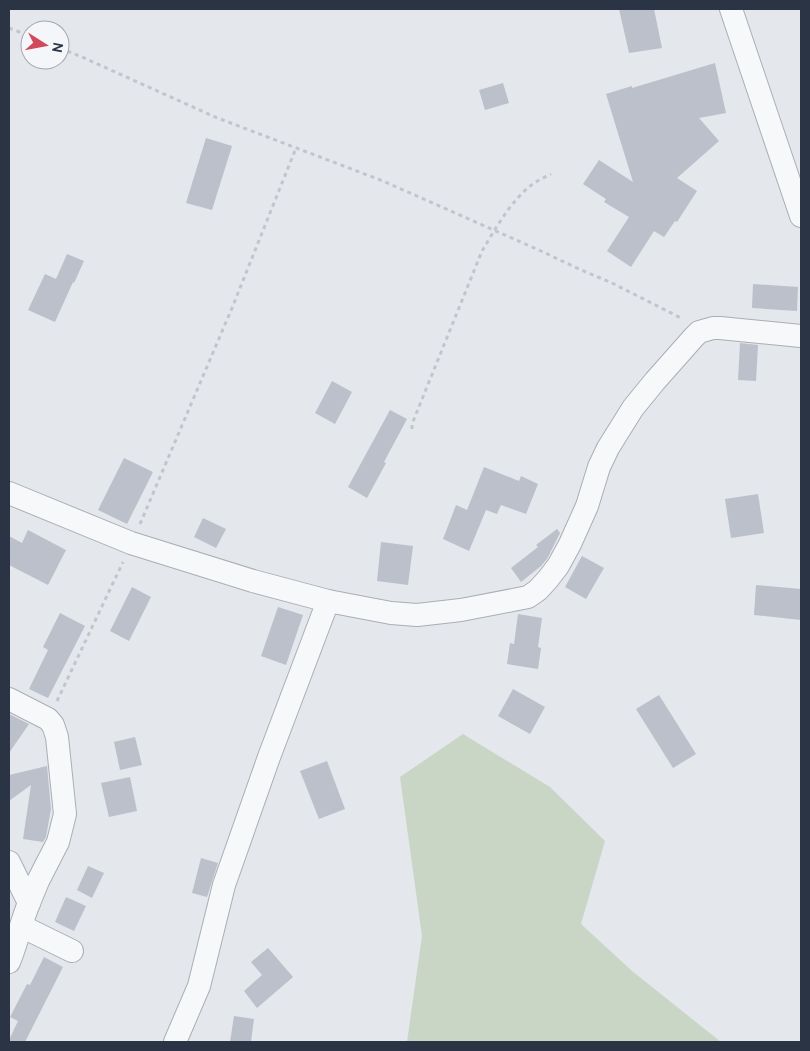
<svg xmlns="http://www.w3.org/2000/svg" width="810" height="1051" font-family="Cabin,sans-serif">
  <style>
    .green { fill: #c9d6c5 }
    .building { fill: #bbc0ca }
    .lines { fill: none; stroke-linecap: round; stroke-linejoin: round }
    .minor-casing { stroke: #a9aeb7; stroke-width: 24 }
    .path { stroke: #c2c5cb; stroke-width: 3; stroke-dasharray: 4 4; stroke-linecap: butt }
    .minor { stroke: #f7f8fa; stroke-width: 22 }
  </style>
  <rect width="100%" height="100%" fill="#e4e7ec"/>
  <!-- green -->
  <polygon class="green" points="463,734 550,787 605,841 581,924 632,971 721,1042 407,1042 422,936 400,777"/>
  <!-- building -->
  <g class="building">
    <polygon points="619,9 654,9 662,48 629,53"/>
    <polygon points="715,63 726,113 699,118 719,141 677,178 697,191 677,222 675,221 664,237 654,231 631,267 607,251 629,217 604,202 606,199 583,184 599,160 633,182 606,94 632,86 632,88"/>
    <polygon points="503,83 509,103 485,110 479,90"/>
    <polygon points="206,138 232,146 212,210 186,203"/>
    <polygon points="67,254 84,261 74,283 73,282 55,322 28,310 45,274 56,279"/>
    <polygon points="753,284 798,287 797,311 752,308"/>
    <polygon points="740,343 758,345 756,381 738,380"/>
    <polygon points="332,381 352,392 335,424 315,413"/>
    <polygon points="390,410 407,419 384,462 386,463 367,498 348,487"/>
    <polygon points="124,458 153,472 127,524 98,510"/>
    <polygon points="484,467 519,481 521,476 538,484 526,514 501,505 497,514 486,510 469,551 443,539 456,505 467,510"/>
    <polygon points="758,494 764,533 731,538 725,499"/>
    <polygon points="203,518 226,529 216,548 194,537"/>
    <polygon points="557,529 560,533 547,559 541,566 521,582 511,568 538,547 536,545"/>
    <polygon points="28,530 66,550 48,585 9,565 9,536 22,543"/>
    <polygon points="381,542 413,546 408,585 377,581"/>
    <polygon points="582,556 604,568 586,599 565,587"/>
    <polygon points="756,585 801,589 801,620 754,615"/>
    <polygon points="132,587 151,597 129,641 110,631"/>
    <polygon points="278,607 303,615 286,665 261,656"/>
    <polygon points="60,613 85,626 48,698 29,689 48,650 43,647"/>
    <polygon points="518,614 542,618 538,647 541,648 538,669 507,664 510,643 514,644"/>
    <polygon points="513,689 545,707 530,734 498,716"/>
    <polygon points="659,695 696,754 673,768 636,709"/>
    <polygon points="9,714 29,724 9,753"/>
    <polygon points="135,737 142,765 120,770 114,742"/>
    <polygon points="327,761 345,809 319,819 300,771"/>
    <polygon points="47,766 51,809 46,837 43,842 23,839 31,785 9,801 9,775"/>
    <polygon points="130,777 137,811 109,817 101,783"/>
    <polygon points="201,858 218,863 207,897 192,893"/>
    <polygon points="88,866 104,873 92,898 77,890"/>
    <polygon points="66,897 86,906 74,931 55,922"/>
    <polygon points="268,948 293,977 257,1008 244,991 262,975 251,962"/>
    <polygon points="44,957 63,967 25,1042 9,1042 9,1040 18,1021 10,1017 27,984 30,985"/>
    <polygon points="234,1016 254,1019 251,1042 230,1042"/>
  </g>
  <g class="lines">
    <!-- minor casing -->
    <g class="minor-casing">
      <g id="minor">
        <polyline points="731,9 801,216"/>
        <polyline points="9,493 131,543 253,581 328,601 391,613 417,615 461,610 513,600 528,597 538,590 548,579 558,566 570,544 587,506 599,467 608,448 633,408 655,381 694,337 699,332 713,328 720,328 801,336"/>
        <polyline points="9,699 48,719 53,725 57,737 65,814 58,842 38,881 29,903"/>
        <path d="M9 862 29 903C21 922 17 943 9 962"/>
        <polyline points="21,926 72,951"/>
        <polyline points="175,1042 199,986 224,885 269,757 328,601"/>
      </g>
    </g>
    <!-- path -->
    <g class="path">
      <polyline points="9,28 30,36"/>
      <polyline points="60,48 82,57 215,117 383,181 541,251 579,269 612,283 683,319"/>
      <path d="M412 429V424L482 251C496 228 511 200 534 183 539 180 545 177 551 174"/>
      <polyline points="140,524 232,308 296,148"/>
      <polyline points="57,701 123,562"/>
    </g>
    <!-- minor -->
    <use href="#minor" class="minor"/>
  </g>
  <!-- border -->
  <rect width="810" height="1051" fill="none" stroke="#2b3445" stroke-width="20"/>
  <!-- north arrow -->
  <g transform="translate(45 45) rotate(101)"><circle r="24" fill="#f4f6f9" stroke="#a4a8b1"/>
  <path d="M0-4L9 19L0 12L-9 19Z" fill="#d1495b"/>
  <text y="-8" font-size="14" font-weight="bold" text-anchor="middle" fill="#2b3445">N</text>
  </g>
</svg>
